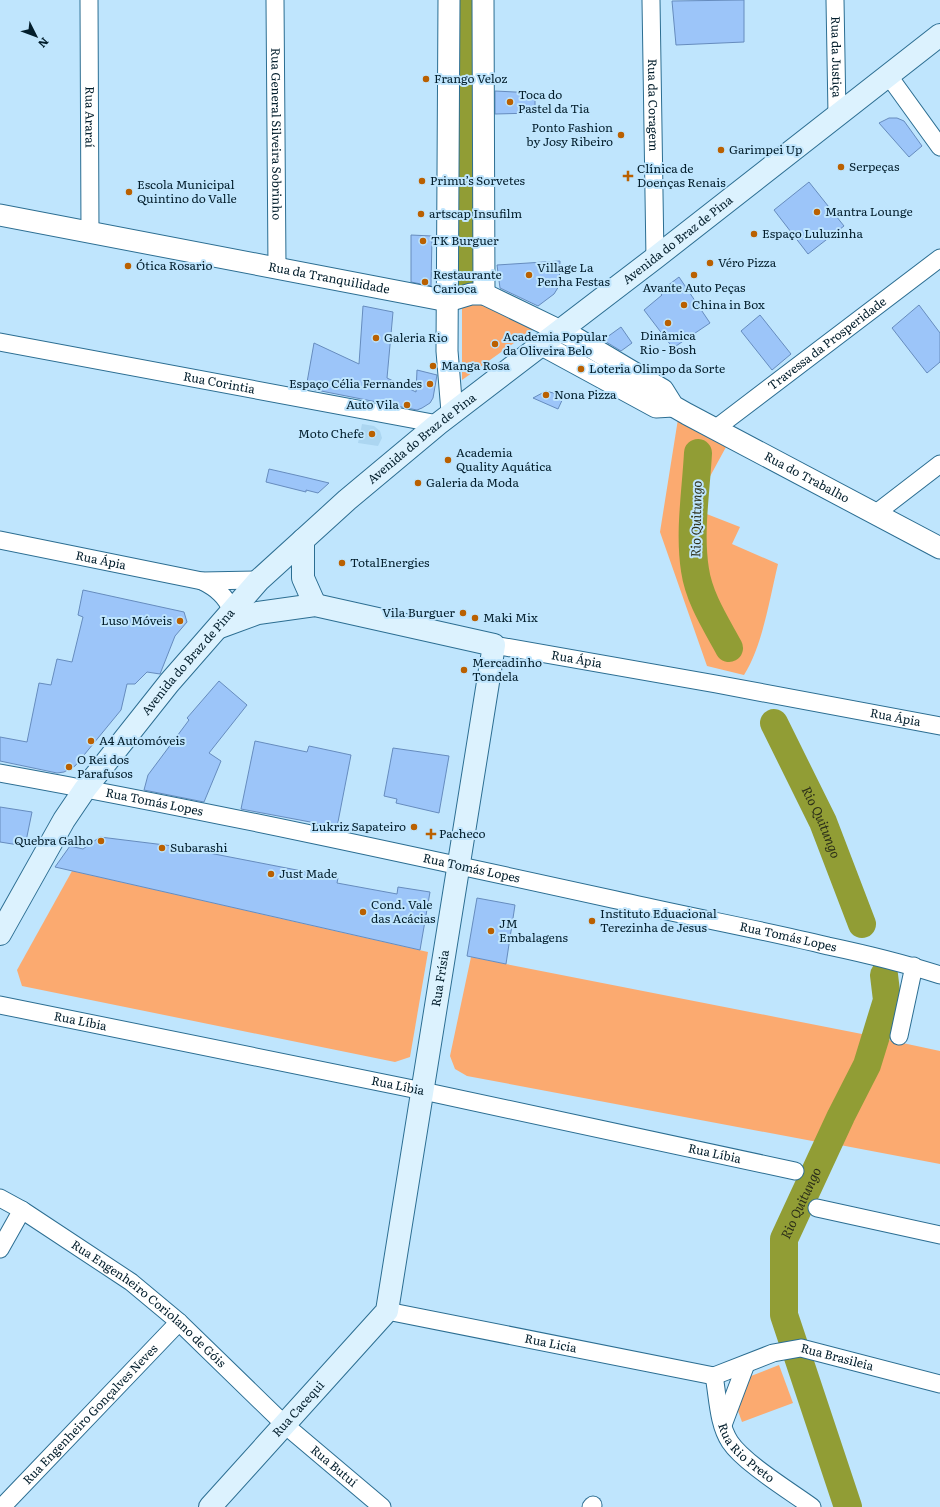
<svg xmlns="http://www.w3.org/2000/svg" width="940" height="1507" font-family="Literata,serif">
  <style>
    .built { fill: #acd6f1 }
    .green { fill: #fbaa70 }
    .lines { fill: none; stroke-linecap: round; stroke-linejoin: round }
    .river { stroke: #919d35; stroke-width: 28 }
    .building { fill: #9cc5f9; stroke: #668cbe }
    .minor-casing { stroke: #2c6e92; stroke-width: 19 }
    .tertiary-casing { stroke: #2c6e92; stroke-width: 23 }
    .secondary-casing { stroke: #2c6e92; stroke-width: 24 }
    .minor { stroke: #fff; stroke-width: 17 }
    .tertiary { stroke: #fff; stroke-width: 21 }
    .secondary { stroke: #dcf2fe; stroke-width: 22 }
    .poi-dot { fill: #ba6000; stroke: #bfe5fd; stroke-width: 1.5 }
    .labels { text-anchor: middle; stroke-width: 4; stroke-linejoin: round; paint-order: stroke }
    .street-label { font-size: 12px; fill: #031e2c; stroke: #bfe5fd }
    .poi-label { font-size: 12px; fill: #031e2c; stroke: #bfe5fd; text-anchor: start }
    .water-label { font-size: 13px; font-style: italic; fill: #2c2f19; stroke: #bfe5fd }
  </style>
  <rect width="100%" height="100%" fill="#bfe5fd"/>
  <!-- built -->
  <polygon class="built" points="362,424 374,426 380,431 382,438 378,446 358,443"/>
  <!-- green -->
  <g class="green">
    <polygon points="475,301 535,328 462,380 462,308 467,303"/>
    <path d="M678 419 726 447 701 493 699 511 740 527 732 544 778 564C770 597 762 648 744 675L707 666 660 532Z"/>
    <polygon points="72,871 428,952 410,1057 395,1062 22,986 17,970"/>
    <polygon points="471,957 506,964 867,1035 823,1143 467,1076 455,1069 450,1056"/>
    <polygon points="884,1039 940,1051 940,1164 840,1145 873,1077"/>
    <polygon points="779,1365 793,1403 742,1422 737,1408 751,1376"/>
  </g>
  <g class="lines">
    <!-- river -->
    <g class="river">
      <polyline points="469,279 470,0"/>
      <path d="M698 453C696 491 689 532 695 570 699 598 716 624 729 648"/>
      <path id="s1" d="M774 723 823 822 862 924"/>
      <path id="s2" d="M848 1507 784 1315V1239L841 1116 867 1065 887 1000 884 975"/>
    </g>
  </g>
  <!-- building -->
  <g class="building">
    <polygon points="744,0 744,42 676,45 672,1"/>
    <polygon points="495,91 535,93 535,113 495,114"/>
    <polygon points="889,118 897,118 904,121 922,146 909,157 879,123"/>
    <polygon points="809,182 844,226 808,254 774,210"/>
    <polygon points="411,235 432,236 431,286 411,282"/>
    <polygon points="560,261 559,286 554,294 538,306 500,288 497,265"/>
    <polygon points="679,277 710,323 673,348 644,310 662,295 659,292"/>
    <polygon points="919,305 940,333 940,362 927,373 892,328"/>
    <polygon points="363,306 393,312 387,378 416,392 417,370 437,375 433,398 430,403 422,408 417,410 306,388 314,343 359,364"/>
    <polygon points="760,315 791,354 772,370 741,331"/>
    <polygon points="621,327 632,343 621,351 603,340"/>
    <polygon points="546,391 564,396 558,409 533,398"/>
    <polygon points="269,469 304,477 329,483 318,493 306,490 306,492 266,482"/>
    <polygon points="83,590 184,612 187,622 175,636 160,674 147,672 135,684 127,684 121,710 75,766 64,772 57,773 0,761 0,737 27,742 39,683 51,685 57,659 72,662 83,617 78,615"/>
    <polygon points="219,681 247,705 209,753 221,761 204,802 144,790 148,775 189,720 187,718"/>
    <polygon points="255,741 307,752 309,746 351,755 337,827 241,809"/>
    <polygon points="393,748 449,756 439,813 396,803 397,799 384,796"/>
    <polygon points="0,807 32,812 25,846 0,842"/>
    <polygon points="100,837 173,846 338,878 337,883 397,894 398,887 430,892 420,950 55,867 70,846 83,849"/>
    <polygon points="477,898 515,905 506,964 467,956"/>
  </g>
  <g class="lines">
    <!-- minor casing -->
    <g class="minor-casing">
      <g id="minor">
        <path id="s3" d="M89 0 90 233"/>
        <path id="s4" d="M275 0 277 267"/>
        <path id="s5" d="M651 0 655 258"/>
        <path id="s6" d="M835 0 837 114"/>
        <polyline points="888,75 940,147"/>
        <path id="s7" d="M0 342 438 424"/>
        <path id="s8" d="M715 429 940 258"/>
        <polyline points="875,514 940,464"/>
        <path id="s9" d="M0 540 202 581 259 580"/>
        <path d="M202 581C216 588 226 596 232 611"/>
        <path id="s10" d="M494 645 716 684 940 726"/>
        <path id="s11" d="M0 773C211 811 420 857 630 903 696 918 762 930 828 946 866 954 903 963 940 975"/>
        <path id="s12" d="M0 1005 423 1091 795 1171"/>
        <polyline points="899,1036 914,966"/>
        <path id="s13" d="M0 1198 22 1210 131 1282 179 1322 285 1425 382 1507"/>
        <polyline points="817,1208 940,1235"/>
        <polyline points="0,1249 22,1210"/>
        <path id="s14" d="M387 1311 714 1376"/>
        <path id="s15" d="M714 1376 773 1353 801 1348 940 1384"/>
        <path id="s16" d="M714 1376C718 1397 718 1424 730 1442 744 1463 790 1491 812 1507"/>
        <polyline points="723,1425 746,1364"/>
        <path id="s17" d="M2 1507 179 1322"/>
        <polyline points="591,1507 593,1505"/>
      </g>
    </g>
    <!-- tertiary casing -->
    <g class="tertiary-casing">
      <g id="tertiary">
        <polyline points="449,0 447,351 452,412"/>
        <polyline points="483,0 484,294"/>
        <path id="s18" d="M0 215 448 301 471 294H484L577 339 663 390 673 406 687 414 940 548"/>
        <polyline points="542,345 656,407 673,406"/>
      </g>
    </g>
    <!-- secondary casing -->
    <g class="secondary-casing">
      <g id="secondary">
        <polyline points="303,540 303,578 315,605"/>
        <path id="s19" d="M0 934 64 820 85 789 169 683 259 580 347 500 438 424 655 258 940 35"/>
        <path id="s20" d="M210 1507 387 1311 494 645 315 605 258 613 220 627"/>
      </g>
    </g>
    <!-- minor -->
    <use href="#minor" class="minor"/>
    <!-- tertiary -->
    <use href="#tertiary" class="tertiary"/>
    <!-- secondary -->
    <use href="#secondary" class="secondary"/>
  </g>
  <!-- markers -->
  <g class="poi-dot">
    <circle cx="426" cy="79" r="4"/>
    <circle cx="510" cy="102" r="4"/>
    <circle cx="621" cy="135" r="4"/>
    <circle cx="721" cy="150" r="4"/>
    <circle cx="841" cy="167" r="4"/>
    <path d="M626 170h4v4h4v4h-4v4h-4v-4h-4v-4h4z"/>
    <circle cx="422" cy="181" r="4"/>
    <circle cx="129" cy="192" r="4"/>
    <circle cx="817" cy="212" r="4"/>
    <circle cx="421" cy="214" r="4"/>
    <circle cx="754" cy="234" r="4"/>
    <circle cx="423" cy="241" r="4"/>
    <circle cx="710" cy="263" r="4"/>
    <circle cx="128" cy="266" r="4"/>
    <circle cx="529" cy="275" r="4"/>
    <circle cx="694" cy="275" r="4"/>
    <circle cx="425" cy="282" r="4"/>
    <circle cx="684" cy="305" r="4"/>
    <circle cx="668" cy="323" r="4"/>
    <circle cx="376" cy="338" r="4"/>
    <circle cx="495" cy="344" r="4"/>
    <circle cx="433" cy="366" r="4"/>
    <circle cx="581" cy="369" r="4"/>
    <circle cx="430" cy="384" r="4"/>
    <circle cx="546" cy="395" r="4"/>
    <circle cx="407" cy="405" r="4"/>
    <circle cx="372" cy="434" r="4"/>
    <circle cx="448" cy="460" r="4"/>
    <circle cx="418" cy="483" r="4"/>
    <circle cx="342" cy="563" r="4"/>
    <circle cx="463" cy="613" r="4"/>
    <circle cx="475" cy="618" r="4"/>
    <circle cx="180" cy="621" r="4"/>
    <circle cx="464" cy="670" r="4"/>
    <circle cx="91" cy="741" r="4"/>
    <circle cx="69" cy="767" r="4"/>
    <circle cx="414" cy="827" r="4"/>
    <path d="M429 828h4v4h4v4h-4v4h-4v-4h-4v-4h4z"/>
    <circle cx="101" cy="841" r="4"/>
    <circle cx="162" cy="848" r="4"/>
    <circle cx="271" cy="874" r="4"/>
    <circle cx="363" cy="912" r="4"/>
    <circle cx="592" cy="921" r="4"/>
    <circle cx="491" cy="931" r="4"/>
  </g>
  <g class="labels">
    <!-- street labels -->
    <g class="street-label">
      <text dy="4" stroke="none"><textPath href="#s6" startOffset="57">Rua da Justiça</textPath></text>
      <text dy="4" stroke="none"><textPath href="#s5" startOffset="105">Rua da Coragem</textPath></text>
      <text dy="4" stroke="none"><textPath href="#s3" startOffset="117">Rua Araraí</textPath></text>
      <text dy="4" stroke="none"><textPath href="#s4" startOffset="134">Rua General Silveira Sobrinho</textPath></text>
      <text dy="4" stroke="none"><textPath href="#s19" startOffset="980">Avenida do Braz de Pina</textPath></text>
      <text dy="4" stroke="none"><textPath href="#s18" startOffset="335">Rua da Tranquilidade</textPath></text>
      <text dy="4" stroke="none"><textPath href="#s8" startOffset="141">Travessa da Prosperidade</textPath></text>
      <text dy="4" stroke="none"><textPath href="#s7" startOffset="223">Rua Corintia</textPath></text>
      <text dy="4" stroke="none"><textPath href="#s19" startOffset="656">Avenida do Braz de Pina</textPath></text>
      <text dy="4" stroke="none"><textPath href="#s18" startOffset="867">Rua do Trabalho</textPath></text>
      <text dy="4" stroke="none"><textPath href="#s9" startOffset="103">Rua Ápia</textPath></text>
      <text dy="4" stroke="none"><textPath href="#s10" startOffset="84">Rua Ápia</textPath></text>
      <text dy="4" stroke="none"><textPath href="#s19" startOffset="332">Avenida do Braz de Pina</textPath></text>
      <text dy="4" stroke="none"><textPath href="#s10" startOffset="408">Rua Ápia</textPath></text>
      <text dy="4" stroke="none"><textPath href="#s11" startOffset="157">Rua Tomás Lopes</textPath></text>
      <text dy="4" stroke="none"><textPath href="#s11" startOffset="481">Rua Tomás Lopes</textPath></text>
      <text dy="4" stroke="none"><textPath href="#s11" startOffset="805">Rua Tomás Lopes</textPath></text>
      <text dy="4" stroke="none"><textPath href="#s20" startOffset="601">Rua Frísia</textPath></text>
      <text dy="4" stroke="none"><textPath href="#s12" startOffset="82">Rua Líbia</textPath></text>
      <text dy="4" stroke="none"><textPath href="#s12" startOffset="406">Rua Líbia</textPath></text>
      <text dy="4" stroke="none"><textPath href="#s12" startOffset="730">Rua Líbia</textPath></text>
      <text dy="4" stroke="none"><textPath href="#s13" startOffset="183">Rua Engenheiro Coriolano de Góis</textPath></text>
      <text dy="4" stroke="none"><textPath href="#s14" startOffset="167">Rua Licia</textPath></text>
      <text dy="4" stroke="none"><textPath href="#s15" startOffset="129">Rua Brasileia</textPath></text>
      <text dy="4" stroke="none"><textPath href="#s20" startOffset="132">Rua Cacequi</textPath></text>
      <text dy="4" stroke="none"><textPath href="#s17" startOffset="128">Rua Engenheiro Gonçalves Neves</textPath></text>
      <text dy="4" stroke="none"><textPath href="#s16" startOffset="87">Rua Rio Preto</textPath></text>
      <text dy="4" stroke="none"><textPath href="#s13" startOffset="430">Rua Butuí</textPath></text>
    </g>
    <!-- poi labels -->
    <g class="poi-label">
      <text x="434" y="83">Frango Veloz</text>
      <text x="518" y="99">Toca do<tspan x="518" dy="14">Pastel da Tia</tspan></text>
      <text x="613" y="132" text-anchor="end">Ponto Fashion<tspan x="613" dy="14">by Josy Ribeiro</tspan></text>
      <text x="729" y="154">Garimpei Up</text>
      <text x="849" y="171">Serpeças</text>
      <text x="637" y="173">Clínica de<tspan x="637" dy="14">Doenças Renais</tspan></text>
      <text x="430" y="185">Primu’s Sorvetes</text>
      <text x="137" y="189">Escola Municipal<tspan x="137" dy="14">Quintino do Valle</tspan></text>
      <text x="825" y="216">Mantra Lounge</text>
      <text x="429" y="218">artscap Insufilm</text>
      <text x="762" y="238">Espaço Luluzinha</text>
      <text x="431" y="245">TK Burguer</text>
      <text x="718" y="267">Véro Pizza</text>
      <text x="136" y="270">Ótica Rosario</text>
      <text x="537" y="272">Village La<tspan x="537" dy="14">Penha Festas</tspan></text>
      <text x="433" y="279">Restaurante<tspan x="433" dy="14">Carioca</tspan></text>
      <text x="694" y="292" text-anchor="middle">Avante Auto Peças</text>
      <text x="692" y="309">China in Box</text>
      <text x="668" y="340" text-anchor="middle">Dinâmica<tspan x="668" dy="14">Rio - Bosh</tspan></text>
      <text x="503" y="341">Academia Popular<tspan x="503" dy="14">da Oliveira Belo</tspan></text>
      <text x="384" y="342">Galeria Rio</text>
      <text x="441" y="370">Manga Rosa</text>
      <text x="589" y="373">Loteria Olimpo da Sorte</text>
      <text x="422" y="388" text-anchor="end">Espaço Célia Fernandes</text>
      <text x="554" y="399">Nona Pizza</text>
      <text x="399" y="409" text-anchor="end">Auto Vila</text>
      <text x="364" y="438" text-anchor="end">Moto Chefe</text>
      <text x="456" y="457">Academia<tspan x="456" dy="14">Quality Aquática</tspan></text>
      <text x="426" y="487">Galeria da Moda</text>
      <text x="350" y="567">TotalEnergies</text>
      <text x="455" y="617" text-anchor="end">Vila Burguer</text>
      <text x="483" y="622">Maki Mix</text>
      <text x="172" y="625" text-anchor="end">Luso Móveis</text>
      <text x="472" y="667">Mercadinho<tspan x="472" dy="14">Tondela</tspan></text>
      <text x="99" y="745">A4 Automóveis</text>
      <text x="77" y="764">O Rei dos<tspan x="77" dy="14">Parafusos</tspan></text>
      <text x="406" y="831" text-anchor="end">Lukriz Sapateiro</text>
      <text x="439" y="838">Pacheco</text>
      <text x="93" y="845" text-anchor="end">Quebra Galho</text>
      <text x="170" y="852">Subarashi</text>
      <text x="279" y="878">Just Made</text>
      <text x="371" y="909">Cond. Vale<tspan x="371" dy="14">das Acácias</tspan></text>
      <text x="600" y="918">Instituto Eduacional<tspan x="600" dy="14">Terezinha de Jesus</tspan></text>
      <text x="499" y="928">JM<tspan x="499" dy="14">Embalagens</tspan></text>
    </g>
    <!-- water labels -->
    <g class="water-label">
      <text transform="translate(696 519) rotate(-89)" y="5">Rio Quitungo</text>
      <text dy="5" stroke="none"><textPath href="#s1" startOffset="110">Rio Quitungo</textPath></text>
      <text dy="5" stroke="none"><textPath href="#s2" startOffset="318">Rio Quitungo</textPath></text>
    </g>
  </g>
  <!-- north arrow -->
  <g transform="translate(36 36) rotate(132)" stroke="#bfe5fd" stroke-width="3" paint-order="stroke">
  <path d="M0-3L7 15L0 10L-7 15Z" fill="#031e2c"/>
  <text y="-6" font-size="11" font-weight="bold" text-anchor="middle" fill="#031e2c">N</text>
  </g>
</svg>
